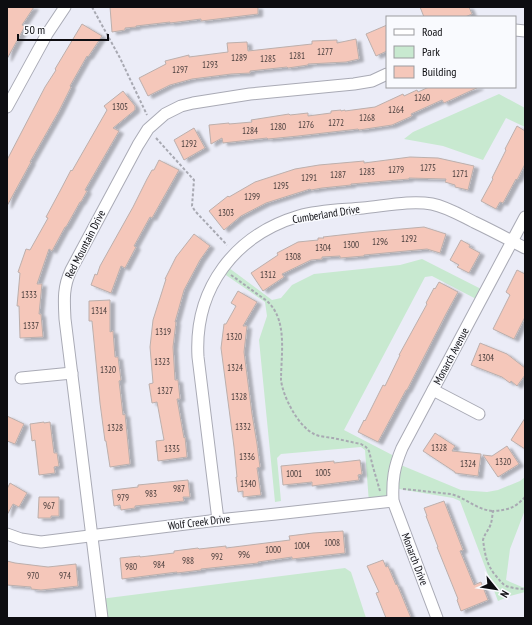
<svg xmlns="http://www.w3.org/2000/svg" width="532" height="625" font-family="'PT Sans Narrow',sans-serif">
  <style>
    .green { fill: #c8e9d0 }
    .building { fill: #f5c7ba; stroke: #bcafac; filter: url(#shadow) }
    .lines { fill: none; stroke-linecap: round; stroke-linejoin: round }
    .street-casing { stroke: #a9aab5; stroke-width: 13 }
    .path { stroke: #a8a9b2; stroke-width: 2; stroke-dasharray: 3 2; stroke-linecap: butt }
    .street { stroke: #fff; stroke-width: 11 }
    .labels { text-anchor: middle; stroke-width: 3; stroke-linejoin: round; paint-order: stroke }
    .number-label { font-size: 9px; fill: #473c3b }
    .street-label { font-size: 11px; fill: #0d0d11; stroke: #f9fafe }
  </style>
  <defs>
    <filter id="shadow"><feDropShadow dx="4.5" dy="2.5" stdDeviation="1" flood-color="#0004"/></filter>
  </defs>
  <rect width="100%" height="100%" fill="#ebecf7"/>
  <!-- green -->
  <g class="green">
    <polygon points="499,94 525,108 525,127 506,118 483,160 443,146 404,139 413,132"/>
    <polygon points="422,259 485,291 480,301 432,276 425,277 344,430 398,458 396,463 461,490 473,491 487,492 498,490 520,481 525,477 525,510 510,549 506,580 522,587 525,587 525,592 510,596 498,601 460,501 453,498 393,488 393,501 369,503 365,450 361,447 281,454 277,458 281,501 275,502 259,340 267,316 265,302 220,271 225,265 272,300 281,298 292,285 314,274 400,265"/>
    <polygon points="345,568 351,572 366,618 102,618 100,599"/>
  </g>
  <!-- building -->
  <g class="building">
    <polygon points="7,7 34,7 22,25 25,26 7,59"/>
    <polygon points="110,7 258,7 258,14 201,21 201,19 170,23 170,22 136,26 136,27 125,28 125,30 112,32"/>
    <polygon points="420,7 469,7 472,14 465,17 424,17"/>
    <polygon points="82,24 102,36 88,57 87,56 70,86 71,87 59,111 30,162 31,162 7,206 7,160 45,87 56,70 55,69"/>
    <polygon points="387,25 387,51 376,56 366,34"/>
    <polygon points="356,39 359,59 346,62 308,64 308,65 288,68 287,67 250,71 250,73 231,74 192,79 170,85 148,96 139,78 166,64 165,61 189,55 189,57 228,52 227,43 247,42 248,51 312,44 312,41 337,40 337,43"/>
    <polygon points="429,87 479,87 444,103 442,100 411,114 412,116 392,125 359,130 358,129 298,136 268,139 267,138 223,143 222,138 211,144 209,125 229,123 229,124 252,122 251,120 289,114 290,115 308,113 308,116 331,113 331,111 341,110 341,111 345,110 345,111 375,107 403,94 404,96 417,90 418,92"/>
    <polygon points="123,91 135,106 135,110 113,128 119,131 85,190 87,191 81,202 80,202 66,227 65,227 52,251 49,249 37,284 42,284 39,314 41,314 43,337 20,338 19,306 17,306 20,273 18,272 26,249 30,250 48,218 46,217 60,191 71,170 72,171 107,110 104,106"/>
    <polygon points="517,126 525,131 525,164 517,180 516,179 503,203 500,202 496,209 481,201 493,179 492,178 506,150 505,149"/>
    <polygon points="194,128 205,148 184,160 174,140"/>
    <polygon points="410,157 438,158 474,166 468,190 455,187 455,185 445,182 446,179 409,178 409,179 351,184 351,185 322,188 311,190 310,189 266,203 241,216 224,230 209,211 228,196 229,197 255,182 295,169 319,165 364,161 364,163"/>
    <polygon points="159,160 179,170 152,218 150,217 134,246 136,247 125,268 121,266 111,293 91,285 95,274 97,275 100,266 133,207 147,179 152,170 154,170"/>
    <polygon points="424,227 446,234 440,253 427,249 364,255 364,256 340,258 340,256 322,257 322,259 311,260 282,274 284,277 263,291 251,273 278,255 277,253 298,242 318,240 318,238 324,238 323,237 367,232"/>
    <polygon points="194,234 210,246 200,260 184,290 175,322 176,322 173,347 175,380 178,380 180,399 177,399 184,438 185,437 187,457 158,461 156,441 164,440 157,402 152,403 149,384 153,383 150,347 153,320 166,279 165,279 176,257"/>
    <polygon points="461,240 470,245 469,247 480,253 469,273 457,267 459,265 450,260"/>
    <polygon points="517,270 525,274 525,317 514,339 493,329 510,295 506,292"/>
    <polygon points="439,282 458,292 446,314 407,390 406,390 378,442 358,432 364,420 365,421 383,385 385,386 400,355 399,355 427,304 426,303 434,288 435,289"/>
    <polygon points="238,291 257,302 243,326 247,326 244,352 252,414 257,444 260,467 257,468 261,495 243,497 243,491 238,492 236,477 237,477 234,447 221,348 224,324 226,324 236,306 231,303"/>
    <polygon points="110,300 110,332 113,331 115,357 118,357 121,380 119,381 123,415 125,414 130,464 110,467 106,441 105,441 100,403 92,321 89,321 89,301"/>
    <polygon points="480,343 507,354 525,368 525,375 517,386 511,381 510,383 502,377 471,365"/>
    <polygon points="7,416 24,424 15,444 7,441"/>
    <polygon points="525,418 525,449 511,440"/>
    <polygon points="44,422 44,423 50,422 54,453 57,453 59,466 54,467 55,473 39,475 35,440 32,441 30,424"/>
    <polygon points="435,433 455,446 452,451 481,454 478,476 455,473 455,472 423,451"/>
    <polygon points="507,446 519,464 498,477 483,455 492,456"/>
    <polygon points="360,460 362,474 358,475 359,480 312,486 312,482 283,485 281,466 334,461 334,463"/>
    <polygon points="188,480 190,497 183,497 184,501 135,506 135,508 121,510 120,505 114,506 112,490 138,487 138,485"/>
    <polygon points="10,483 27,493 19,507 13,504 7,515 7,489"/>
    <polygon points="39,497 59,497 59,516 51,516 51,518 38,518"/>
    <polygon points="444,501 463,550 460,551 474,585 481,582 488,600 461,611 457,600 458,599 437,547 438,547 426,516 427,516 424,508"/>
    <polygon points="343,531 345,553 292,559 292,557 258,562 258,563 201,569 201,570 177,573 177,572 122,579 120,558 140,556 140,557 174,553 174,551 198,548 199,549 226,546 226,548 290,540 289,536 313,533"/>
    <polygon points="383,560 386,567 388,566 396,585 397,584 411,618 386,618 376,593 379,592 367,566"/>
    <polygon points="7,561 15,563 48,567 76,564 78,586 41,590 31,589 31,587 7,585"/>
  </g>
  <g class="lines">
    <!-- street casing -->
    <g class="street-casing">
      <g id="street">
        <polyline points="515,30 525,31"/>
        <polyline points="7,107 47,34 65,7"/>
        <polyline points="21,378 72,373"/>
        <polyline points="433,390 479,414"/>
        <path d="M218 520 198 357C194 288 235 235 299 216 319 210 342 210 363 208 384 206 411 200 432 204 447 207 460 215 474 222 491 230 508 239 525 248"/>
        <polyline points="7,534 21,539 41,542 218,520 276,514 393,501"/>
        <path d="M102 618 65 319C64 300 63 287 71 270L138 145 148 129 165 114 181 106 193 103 250 94 354 84 372 81 387 74"/>
        <path d="M437 618 393 501C392 480 394 467 402 448L525 217"/>
      </g>
    </g>
    <!-- path -->
    <g class="path">
      <polyline points="92,7 120,58 147,115"/>
      <polyline points="156,138 194,180 192,206 195,211 227,245"/>
      <path d="M231 275 267 301C288 320 281 354 281 380 283 397 298 426 314 434 320 437 327 437 333 438 342 440 351 442 361 444L366 447 369 451 373 467 380 491"/>
      <path d="M403 489 451 494C466 498 477 510 493 511"/>
      <path d="M525 497C515 508 508 510 493 511 492 517 492 523 489 528 487 532 484 535 483 540 485 554 486 563 495 575 499 579 501 583 506 586 512 588 519 589 525 589"/>
    </g>
    <!-- street -->
    <use href="#street" class="street"/>
  </g>
  <g class="labels">
    <!-- number labels -->
    <g class="number-label">
      <text x="325" y="55">1277</text>
      <text x="297" y="59">1281</text>
      <text x="239" y="61">1289</text>
      <text x="268" y="62">1285</text>
      <text x="210" y="68">1293</text>
      <text x="180" y="73">1297</text>
      <text x="422" y="101">1260</text>
      <text x="120" y="110">1305</text>
      <text x="396" y="113">1264</text>
      <text x="367" y="121">1268</text>
      <text x="336" y="126">1272</text>
      <text x="306" y="128">1276</text>
      <text x="278" y="130">1280</text>
      <text x="250" y="134">1284</text>
      <text x="189" y="147">1292</text>
      <text x="428" y="171">1275</text>
      <text x="396" y="173">1279</text>
      <text x="367" y="175">1283</text>
      <text x="460" y="177">1271</text>
      <text x="338" y="178">1287</text>
      <text x="309" y="181">1291</text>
      <text x="281" y="189">1295</text>
      <text x="252" y="200">1299</text>
      <text x="226" y="216">1303</text>
      <text x="409" y="242">1292</text>
      <text x="380" y="245">1296</text>
      <text x="351" y="248">1300</text>
      <text x="323" y="251">1304</text>
      <text x="293" y="260">1308</text>
      <text x="268" y="278">1312</text>
      <text x="29" y="298">1333</text>
      <text x="99" y="314">1314</text>
      <text x="31" y="329">1337</text>
      <text x="163" y="335">1319</text>
      <text x="234" y="340">1320</text>
      <text x="486" y="361">1304</text>
      <text x="162" y="365">1323</text>
      <text x="235" y="371">1324</text>
      <text x="108" y="373">1320</text>
      <text x="165" y="394">1327</text>
      <text x="239" y="400">1328</text>
      <text x="243" y="430">1332</text>
      <text x="115" y="431">1328</text>
      <text x="439" y="451">1328</text>
      <text x="172" y="452">1335</text>
      <text x="247" y="460">1336</text>
      <text x="503" y="465">1320</text>
      <text x="468" y="467">1324</text>
      <text x="323" y="476">1005</text>
      <text x="294" y="477">1001</text>
      <text x="248" y="487">1340</text>
      <text x="179" y="492">987</text>
      <text x="151" y="497">983</text>
      <text x="123" y="501">979</text>
      <text x="49" y="509">967</text>
      <text x="332" y="546">1008</text>
      <text x="302" y="549">1004</text>
      <text x="273" y="553">1000</text>
      <text x="244" y="558">996</text>
      <text x="217" y="560">992</text>
      <text x="188" y="564">988</text>
      <text x="159" y="568">984</text>
      <text x="131" y="570">980</text>
      <text x="33" y="579">970</text>
      <text x="65" y="579">974</text>
    </g>
    <!-- street labels -->
    <g class="street-label">
      <text transform="translate(326 214) rotate(-9)" y="4">Cumberland Drive</text>
      <text transform="translate(85 244) rotate(-63)" y="4">Red Mountain Drive</text>
      <text transform="translate(451 356) rotate(-62)" y="4">Monarch Avenue</text>
      <text transform="translate(199 522) rotate(-7)" y="4">Wolf Creek Drive</text>
      <text transform="translate(415 559) rotate(69)" y="4">Monarch Drive</text>
    </g>
  </g>
  <!-- border -->
  <rect width="532" height="625" fill="none" stroke="#0d0d11" stroke-width="16"/>
  <!-- legend -->
  <rect x="386" y="16" width="130" height="72" fill="#f9fafe" stroke="#9b9b9f"/>
  <rect x="394" y="29" width="20" height="6" fill="#ffffff" stroke="#9b9b9f"/>
  <text x="422" y="36" font-size="12" fill="#0d0d11">Road</text>
  <rect x="394" y="46" width="20" height="12" fill="#c8e9d0" stroke="#9b9b9f"/>
  <text x="422" y="56" font-size="12" fill="#0d0d11">Park</text>
  <rect x="394" y="66" width="20" height="12" fill="#f5c7ba" stroke="#9b9b9f"/>
  <text x="422" y="76" font-size="12" fill="#0d0d11">Building</text>
  <!-- north arrow -->
  <g transform="translate(496 589) rotate(120)" stroke="#f9fafe" stroke-width="3" paint-order="stroke">
  <path d="M0-3L7 15L0 10L-7 15Z" fill="#0d0d11"/>
  <text y="-6" font-size="11" font-weight="bold" text-anchor="middle" fill="#0d0d11">N</text>
  </g>
  <!-- scale -->
  <path d="M18 34v6h90v-6" fill="none" stroke="#0d0d11" stroke-width="2"/>
  <text x="24" y="34" font-size="12" fill="#0d0d11" stroke="#f9fafe" stroke-width="3" paint-order="stroke">50 m</text>
</svg>
